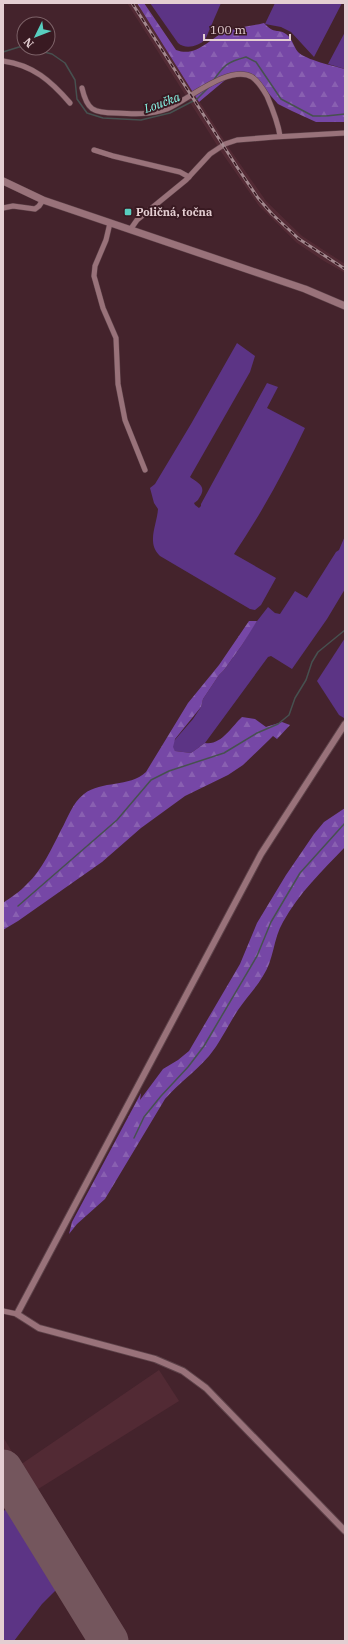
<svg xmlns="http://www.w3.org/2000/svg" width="348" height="1644" font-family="'IBM Plex Serif',serif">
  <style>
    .built { fill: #522a34 }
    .grass { fill: #5c3485 }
    .forest { fill: url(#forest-firs) }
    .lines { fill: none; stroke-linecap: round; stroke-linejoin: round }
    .stream { stroke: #475150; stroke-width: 1.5 }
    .runway { stroke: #74565d; stroke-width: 39 }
    .minor-casing { stroke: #5d4249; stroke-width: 6 }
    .tertiary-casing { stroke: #5d4249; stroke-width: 8 }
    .secondary-casing { stroke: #5d4249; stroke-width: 8 }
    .minor { stroke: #99727a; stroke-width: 5 }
    .tertiary { stroke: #99727a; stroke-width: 6 }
    .secondary { stroke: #99727a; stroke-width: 7 }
    .rail-casing { stroke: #a3888e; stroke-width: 3 }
    .rail { stroke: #391a22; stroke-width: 1.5; stroke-dasharray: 4.5; stroke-linecap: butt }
    .poi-dot { fill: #58cebf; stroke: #391a22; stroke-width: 1.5 }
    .labels { text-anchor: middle; stroke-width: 4; stroke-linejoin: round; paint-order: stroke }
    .poi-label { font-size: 11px; font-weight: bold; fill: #e4ced2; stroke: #391a22; text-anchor: start }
    .water-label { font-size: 12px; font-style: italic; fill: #89fcec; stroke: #391a22 }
  </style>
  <defs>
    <pattern id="forest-firs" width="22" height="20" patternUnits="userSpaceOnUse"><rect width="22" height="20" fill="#7647a6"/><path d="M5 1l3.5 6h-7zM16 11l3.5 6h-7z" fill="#8960b1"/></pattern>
  </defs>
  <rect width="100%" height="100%" fill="#44232c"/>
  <!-- built -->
  <g class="built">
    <polygon points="127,3 137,3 229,148 266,201 302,236 345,264 345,273 324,261 297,243 259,206 222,153"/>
    <polygon points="159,1370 179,1401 35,1491 128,1641 92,1641 10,1506 3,1510 3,1437 20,1465"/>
  </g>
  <!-- grass -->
  <g class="grass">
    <path d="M150 3H221L205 40C198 46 186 50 178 43Z"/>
    <polygon points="275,3 342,3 314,57 291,32 281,27 265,24"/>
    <polygon points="345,32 345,69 328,64"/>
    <path d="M237 343 255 356 250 372 190 477C196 482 206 485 201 495 199 498 198 501 194 503L195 505 199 508 201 506V504L267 383 278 387 267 408 305 428C284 472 261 514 234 554L276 578 261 605 255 610 250 609 160 556C146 543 157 525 158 509L154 503 150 488 155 484 191 424Z"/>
    <polygon points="345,536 345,589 327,619 292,669 271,656 268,657 205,743 191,753 175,751 172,747 173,742 193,719 201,707 203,699 219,675 224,670 242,645 251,629 268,607 275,613 280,614 295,591 307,598 336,552 339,550"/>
    <polygon points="345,638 345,716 344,718 339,715 317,681"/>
    <polygon points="8,1509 15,1516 58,1588 42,1604 14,1641 3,1641 3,1511"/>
  </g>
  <!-- forest -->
  <g class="forest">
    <path d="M137 3H144L176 50C197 58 209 38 227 31 239 27 252 26 264 23 275 35 277 28 286 34 293 39 293 46 298 52 306 60 334 66 345 69V122H316L292 111 278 104 255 78 230 76 199 102Z"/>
    <path d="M249 621H257L242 645 224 670 219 675 203 699 201 707 175 739 173 747 175 751 191 753 205 743C221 746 232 726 242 717L255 719 266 727 282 722 290 725 277 739 273 736 269 740 243 765 228 775 185 796 141 828 102 862 18 921 3 930V903C11 897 20 892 27 884 42 870 52 848 61 830 68 818 72 803 84 794 102 780 129 788 146 772L188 703 219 665Z"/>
    <path d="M345 808V847C322 871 299 893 283 922 273 939 274 960 263 976 256 988 246 998 238 1010 228 1025 220 1043 209 1056 195 1072 179 1083 165 1099L105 1199 77 1224 69 1234 72 1222 141 1093 140 1100 163 1069 178 1060 189 1051 240 964 257 923 286 875 314 834 324 822Z"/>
  </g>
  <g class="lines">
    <!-- stream -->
    <g class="stream">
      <polyline points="28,48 52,54 65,63 75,80 77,99 87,113 103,118 141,120 170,113 197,99 209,87"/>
      <polyline points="3,52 19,47 24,47"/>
      <path d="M213 81C224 65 227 62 246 57L256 62 281 99 313 116H326L345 114"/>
      <polyline points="18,906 117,820 151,780 169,771 224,753 257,733 278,724 289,715 295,698 306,680 312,662 318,652 345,630"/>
      <polyline points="134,1138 144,1117 161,1096 188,1067 204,1046 257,956 271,922 300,873 345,823"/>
    </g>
    <!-- runway -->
    <polyline class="runway" points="3,1469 109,1641"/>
    <!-- minor casing -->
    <g class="minor-casing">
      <g id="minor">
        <path d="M3 61C33 65 51 81 70 103"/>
        <path d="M82 88C87 110 93 113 116 113 132 114 151 115 167 109 188 100 229 64 252 77 259 82 263 89 267 96 273 110 278 122 280 136"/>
        <polyline points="94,150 113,156 180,172 189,177"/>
        <polyline points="3,208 13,206 35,209 39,206 43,200"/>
        <polyline points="110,223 106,240 95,266 94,276 103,308 116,338 118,384 125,420 145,470"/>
        <polyline points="130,230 137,220 186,180 210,154 225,144 237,140 274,137 345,133"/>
        <polyline points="3,1311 17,1314"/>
      </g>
    </g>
    <!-- tertiary casing -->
    <g class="tertiary-casing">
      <polyline id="tertiary" points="345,724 261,854 17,1314 39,1328 155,1359 183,1371 206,1388 345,1531"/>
    </g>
    <!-- secondary casing -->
    <g class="secondary-casing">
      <polyline id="secondary" points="3,181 43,200 305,289 345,306"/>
    </g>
    <!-- minor -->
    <use href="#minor" class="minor"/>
    <!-- tertiary -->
    <use href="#tertiary" class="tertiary"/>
    <!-- secondary -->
    <use href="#secondary" class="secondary"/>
    <!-- rail casing -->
    <g class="rail-casing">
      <polyline id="rail" points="132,3 237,167 258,198 272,214 299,239 345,269"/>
    </g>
    <!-- rail -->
    <use href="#rail" class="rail"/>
  </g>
  <!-- markers -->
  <rect class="poi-dot" x="124" y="208" width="8" height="8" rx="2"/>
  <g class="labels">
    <!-- poi labels -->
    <g class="poi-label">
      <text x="136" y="216">Poličná, točna</text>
    </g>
    <!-- water labels -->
    <g class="water-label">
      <text transform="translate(162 103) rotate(-20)" y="4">Loučka</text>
    </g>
  </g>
  <!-- border -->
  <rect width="348" height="1644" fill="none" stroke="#e4ced2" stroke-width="8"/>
  <!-- north arrow -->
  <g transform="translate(36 36) rotate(227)"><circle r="19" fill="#391a22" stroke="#7d6268"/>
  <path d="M0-3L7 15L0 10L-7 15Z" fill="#58cebf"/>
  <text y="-6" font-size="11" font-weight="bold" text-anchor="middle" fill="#e4ced2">N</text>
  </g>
  <!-- scale -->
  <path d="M204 34v6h86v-6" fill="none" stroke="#e4ced2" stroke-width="2"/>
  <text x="210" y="34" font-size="12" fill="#e4ced2" stroke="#391a22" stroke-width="3" paint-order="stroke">100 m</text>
</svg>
